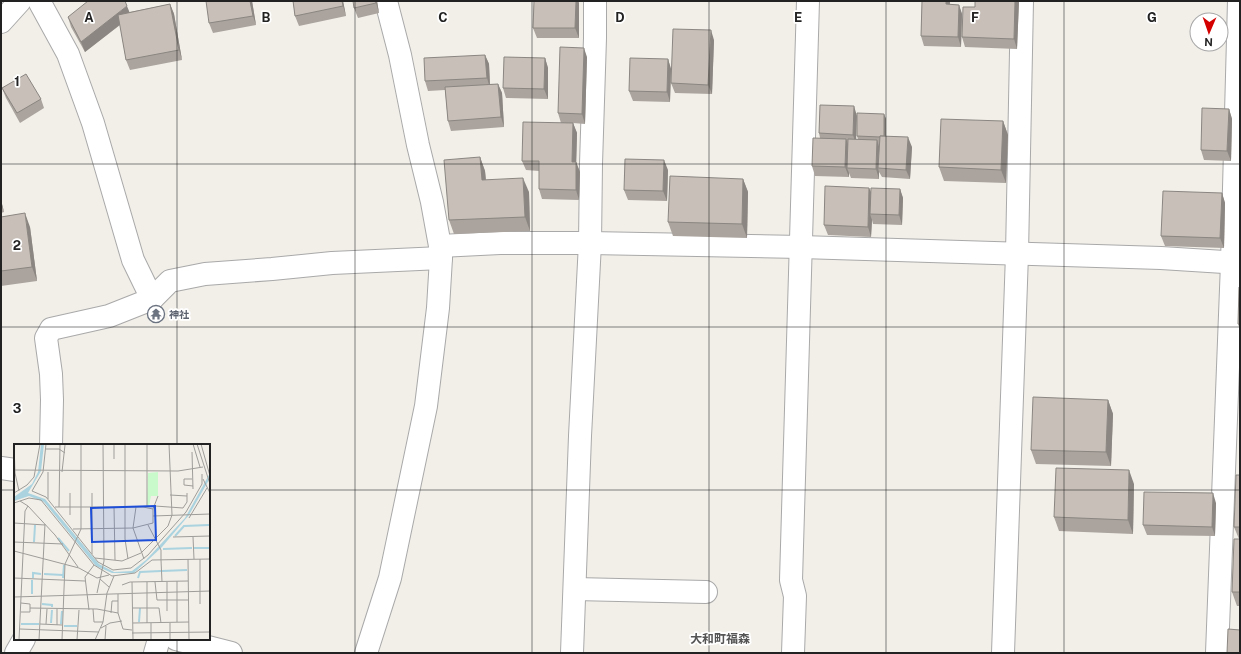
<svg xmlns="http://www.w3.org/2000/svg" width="1241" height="654" font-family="'Public Sans','Noto Sans JP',sans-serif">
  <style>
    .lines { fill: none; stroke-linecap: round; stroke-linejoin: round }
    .street-casing { stroke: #a9a9a9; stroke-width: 24 }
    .street { stroke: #fff; stroke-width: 22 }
    .wall { fill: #aba49e }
    .shaded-wall { fill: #8b8681 }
    .building { fill: #c7bfb8; stroke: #8b8681 }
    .grid { fill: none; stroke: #222; stroke-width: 1; stroke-opacity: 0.55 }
    .labels { text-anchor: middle; stroke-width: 3.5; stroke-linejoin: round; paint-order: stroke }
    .worship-label { font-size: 10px; font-weight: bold; fill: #5b616d; stroke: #fff; text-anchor: start }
    .quarter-label { font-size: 12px; font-weight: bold; fill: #555; stroke: #fff }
    .inset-river { fill: none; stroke: #aad3df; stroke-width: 2 }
    .inset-road { fill: none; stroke: #9f9d99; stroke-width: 1 }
    .view { fill: #1d4ed8; fill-opacity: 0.15; stroke: #1d4ed8; stroke-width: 2 }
    .inset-edge { fill: none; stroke: #222; stroke-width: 2 }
    .grid-label { font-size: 13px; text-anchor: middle; font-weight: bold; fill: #222; stroke: #fff; stroke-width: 3.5; stroke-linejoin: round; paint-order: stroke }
  </style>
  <rect width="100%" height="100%" fill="#f2efe9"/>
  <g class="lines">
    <!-- street casing -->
    <g class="street-casing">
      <g id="street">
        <polyline points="39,1 68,54 93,123 133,260 152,299"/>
        <polyline points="1,22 20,1"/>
        <polyline points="440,246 500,243 590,243 801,247 1161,258 1240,263"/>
        <polyline points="51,445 52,400 51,374 46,338 51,329 109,316 152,299 170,281 205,274 272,269 332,263 441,258"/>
        <polyline points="1,468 15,470"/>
        <polyline points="575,589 706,592"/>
        <polyline points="176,639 231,653"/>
        <polyline points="16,653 24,639"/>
        <polyline points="155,653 159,639"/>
        <polyline points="366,653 390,578 426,406 438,308 441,258 440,246 432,202 418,145 400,55 386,1"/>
        <polyline points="572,653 580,436 590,243 591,164 595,38 595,1"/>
        <polyline points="793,653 795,596 791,580 808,1"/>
        <polyline points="1003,653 1017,254 1022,1"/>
        <polyline points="1217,653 1232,263 1239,1"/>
      </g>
    </g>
    <!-- street -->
    <use href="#street" class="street"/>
  </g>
  <!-- wall -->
  <g class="wall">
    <polygon points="252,1 256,25 213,33 209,23"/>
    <polygon points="293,1 343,1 346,16 299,26 295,16"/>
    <polygon points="377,1 379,13 358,18 354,8"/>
    <polygon points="534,1 578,1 579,3 579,38 537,38 533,28"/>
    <polygon points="922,1 950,1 950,4 959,5 962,14 961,47 924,46 921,36"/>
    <polygon points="975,1 1019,1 1017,49 965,47 962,37 975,7"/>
    <polygon points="170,4 174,14 182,60 130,70 126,60 120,25 85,52 71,27 68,17 130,12"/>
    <polygon points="714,40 712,94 675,93 671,83"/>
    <polygon points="485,55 489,64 490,84 498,84 502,93 504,127 451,131 448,121 445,90 428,91 425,81"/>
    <polygon points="587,57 585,124 573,123 577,133 576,162 580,172 579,200 542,199 539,189 539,171 526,170 522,161 561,123 558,113"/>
    <polygon points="545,58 548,68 548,99 506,98 503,88"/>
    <polygon points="668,59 671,69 670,102 633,101 629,91"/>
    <polygon points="2,88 41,99 44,108 20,123 6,98"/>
    <polygon points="854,106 856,139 858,139 857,136 884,114 886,119 886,136 912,147 910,179 882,177 879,172 879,179 851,178 849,173 849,177 815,176 812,166 820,138 819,133"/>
    <polygon points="1229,109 1232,119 1231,161 1204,160 1201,150"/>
    <polygon points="1003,121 1008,135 1006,183 944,181 939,167"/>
    <polygon points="480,157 485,171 486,180 529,192 530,231 454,234 449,220"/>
    <polygon points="668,170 667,201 628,200 624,190"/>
    <polygon points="743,179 748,192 747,238 673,236 668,222"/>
    <polygon points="869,188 871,192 900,189 903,198 902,225 873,224 872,220 871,237 828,235 824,225"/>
    <polygon points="1222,193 1225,203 1224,248 1165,246 1161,236"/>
    <polygon points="1,200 4,212 1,213"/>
    <polygon points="1,217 30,227 37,281 1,286"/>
    <polygon points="1240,287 1240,330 1238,324"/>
    <polygon points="1108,400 1113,414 1111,466 1036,464 1031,450"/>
    <polygon points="1240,475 1240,606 1237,606 1232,592 1239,539 1234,527"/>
    <polygon points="1134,484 1133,534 1059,531 1054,517"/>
    <polygon points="1216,503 1215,536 1147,535 1143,525"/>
  </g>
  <!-- shaded-wall -->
  <g class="shaded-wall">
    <polygon points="250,1 252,1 256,25 253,16"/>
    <polygon points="342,1 343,1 346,16 343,6"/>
    <polygon points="375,1 377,1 379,13 376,3"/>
    <polygon points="576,1 578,1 579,3 579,38 575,28"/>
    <polygon points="946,1 950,1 949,14 946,4"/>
    <polygon points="1015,1 1019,1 1017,49 1014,39"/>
    <polygon points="170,4 174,14 182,60 179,50"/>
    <polygon points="959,5 962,14 961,47 958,37"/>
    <polygon points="127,6 131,16 85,52 81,42"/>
    <polygon points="711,30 714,40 712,94 708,85"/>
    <polygon points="584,48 587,57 585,124 582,114"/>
    <polygon points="485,55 489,64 490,88 487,78"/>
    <polygon points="545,58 548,68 548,99 544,89"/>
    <polygon points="668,59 671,69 670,102 667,92"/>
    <polygon points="498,84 502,93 504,127 501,117"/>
    <polygon points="854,106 857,116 856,144 853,135"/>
    <polygon points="1229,109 1232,119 1231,161 1227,151"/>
    <polygon points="884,114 886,119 886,142 884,137"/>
    <polygon points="1003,121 1008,135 1006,183 1001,170"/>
    <polygon points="573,123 577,133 576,172 572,162"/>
    <polygon points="908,137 912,147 910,179 906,170"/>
    <polygon points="846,139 850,149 847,168 849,173 849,177 845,167"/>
    <polygon points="877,140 880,150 878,168 879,172 879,179 876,169"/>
    <polygon points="480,157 485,171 487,194 482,180"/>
    <polygon points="664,160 668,170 667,201 663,191"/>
    <polygon points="576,162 580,172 579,200 576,190"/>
    <polygon points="523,178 529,192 530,231 525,217"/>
    <polygon points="743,179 748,192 747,238 742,224"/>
    <polygon points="869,188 873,197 870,214 872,220 871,237 868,227"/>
    <polygon points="900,189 903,198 902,225 899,215"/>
    <polygon points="1222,193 1225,203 1224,248 1220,238"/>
    <polygon points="1,200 4,212 1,204"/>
    <polygon points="25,213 30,227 37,281 32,267"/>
    <polygon points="1108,400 1113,414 1111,466 1106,452"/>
    <polygon points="1129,470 1134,484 1133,534 1128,520"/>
    <polygon points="1213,493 1216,503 1215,536 1212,527"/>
  </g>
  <!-- building -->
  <g class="building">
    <polygon points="88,1 125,1 127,6 81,42 68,17"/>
    <polygon points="206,1 250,1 253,16 209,23"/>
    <polygon points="293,1 342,1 343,6 295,16"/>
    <polygon points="353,1 375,1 376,3 354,8"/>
    <polygon points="534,1 576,1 575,28 533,28"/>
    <polygon points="922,1 946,1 946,4 959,5 958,37 921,36"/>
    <polygon points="975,1 1015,1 1014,39 962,37 963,7 975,7"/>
    <polygon points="170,4 179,50 126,60 118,15"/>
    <polygon points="673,29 711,30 708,85 671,83"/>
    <polygon points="560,47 584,48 582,114 558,113"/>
    <polygon points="485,55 487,78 425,81 424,58"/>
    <polygon points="504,57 545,58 544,89 503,88"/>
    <polygon points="630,58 668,59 667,92 629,91"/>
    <polygon points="26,74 41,99 17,113 2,88"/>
    <polygon points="498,84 501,117 448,121 445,87"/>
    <polygon points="820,105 854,106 853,135 819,133"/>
    <polygon points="1202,108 1229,109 1227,151 1201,150"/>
    <polygon points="857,113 884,114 884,136 880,136 880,137 857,136"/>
    <polygon points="941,119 1003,121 1001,170 939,167"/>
    <polygon points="523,122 573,123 572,162 576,162 576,190 539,189 539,161 522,161"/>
    <polygon points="880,136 908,137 906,170 878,168"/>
    <polygon points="813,138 846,139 845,167 812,166"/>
    <polygon points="848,139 877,140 876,169 847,168"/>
    <polygon points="480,157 482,180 523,178 525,217 449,220 444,160"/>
    <polygon points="625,159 664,160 663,191 624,190"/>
    <polygon points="670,176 743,179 742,224 668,222"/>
    <polygon points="825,186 869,188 868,227 824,225"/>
    <polygon points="871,188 900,189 899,215 870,214"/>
    <polygon points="1163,191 1222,193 1220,238 1161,236"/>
    <polygon points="25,213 32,267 1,271 1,217"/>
    <polygon points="1239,287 1240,287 1240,324 1238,324"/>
    <polygon points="1033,397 1108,400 1106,452 1031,450"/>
    <polygon points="1056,468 1129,470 1128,520 1054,517"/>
    <polygon points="1236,475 1240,475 1240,527 1234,527"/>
    <polygon points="1144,492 1213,493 1212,527 1143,525"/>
    <polygon points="1234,539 1240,539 1240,592 1232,592"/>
    <polygon points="1228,629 1240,630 1240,653 1227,653"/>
  </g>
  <!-- grid -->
  <path class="grid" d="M177 1V445M355 1V653M532 1V653M709 1V653M886 1V653M1064 1V653M1 164H1240M1 327H1240M1 490H15M209 490H1240M177 639V653"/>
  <!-- icons -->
  <defs>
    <g id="temple-ring" transform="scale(0.9)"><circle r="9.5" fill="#fff" stroke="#6b7280" stroke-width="1.5"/><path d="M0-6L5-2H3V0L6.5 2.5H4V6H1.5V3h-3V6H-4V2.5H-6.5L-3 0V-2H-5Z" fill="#6b7280"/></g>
  </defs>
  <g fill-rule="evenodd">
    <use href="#temple-ring" x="156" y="314"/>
  </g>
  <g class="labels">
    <!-- worship labels -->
    <g class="worship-label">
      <text x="169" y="318">神社</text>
    </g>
    <!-- quarter labels -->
    <g class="quarter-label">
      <text x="720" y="643">大和町福森</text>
    </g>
  </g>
  <!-- overview -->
  <g transform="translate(14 444)">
    <rect width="196" height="196" fill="#f2efe9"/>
    <path d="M144 28V52H137L135 62 133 61 134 29Z" fill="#c8facc"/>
    <path d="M27 0H30L27 27 14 49 31 55 85 120 100 128 118 127 132 116 171 74 196 29V34L175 71 148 103 120 129H98L82 122 30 58 15 52 0 57V53L18 40 24 28Z" fill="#aad3df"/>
    <path class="inset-river" d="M161 92 170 82 195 81M44 94 55 107M20 98 21 81M180 104H196M149 105 178 104M148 127 173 126M30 130 49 131M19 134V129L27 130M49 134 50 121M124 134 126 128 147 127M18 150V136M28 160 38 161V163M125 178 126 164M37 179 38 166M7 180H25M47 180 48 167M50 182H63"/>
    <path class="inset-road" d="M0 0 1 29 5 47M32 0 29 28 18 47 32 53 84 118 99 126 117 124 134 111 172 68 188 40V30M111 0V95L114 115M179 0 186 23M183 0 196 40M187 0 196 32M32 5H45L51 9M178 8 179 45M100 15V0M0 26 164 27 189 23M34 28V55M48 28 51 1M178 35H170V41L179 42M189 35 196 49M0 49 13 41 20 33 26 0M78 49V110M156 51 173 52M6 57 14 62 41 91 64 123M0 59 15 54 27 56 80 121 98 132 121 129 138 116 196 115M141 62 169 64 173 58V49M41 63H129L139 65V79L119 84M45 63 46 0M100 63 101 116M122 63 119 84 130 115M133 63V0M0 64V79L31 81M139 65 144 52M196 68V81M56 71V49M139 72 196 70M175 74 193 44M134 81 147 106V116M59 85 119 84M159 93 196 92M179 93 180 115M0 98 49 100M0 107 65 124 83 134 95 131M81 114 108 117 127 109 154 82 158 71 155 0M174 115 175 196M186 115V160M147 116 148 138M0 134 71 137M86 135 95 143M118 138 119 196M133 138V179M141 138 143 156H174M153 138V167M108 141 116 138 174 137M83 149 90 117 89 0M104 150V169L109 185 118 186M0 153 196 147M7 159 16 160V164L83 165 104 169M118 164H145L147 179M79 165 80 178H89M75 166 71 133 80 121M7 168H16V164M97 169 98 157H104M163 178V137M119 179 175 178M137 179V196M156 179V196M26 180 48 181M32 180 33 165M43 181V165M87 184 96 179 108 177M6 185 85 188M118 189 196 188M5 196 11 67 14 62M25 196 31 80M48 196 51 120 67 85V0M63 196 65 166M81 196 89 178 93 149 100 132M91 196 92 182"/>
    <path class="view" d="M141 62 142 96 78 98 77 64Z"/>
    <rect width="196" height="196" class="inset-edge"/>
  </g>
  <g class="grid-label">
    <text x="89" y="22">A</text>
    <text x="266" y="22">B</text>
    <text x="443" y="22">C</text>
    <text x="620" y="22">D</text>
    <text x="798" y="22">E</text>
    <text x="975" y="22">F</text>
    <text x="1152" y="22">G</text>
    <text x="17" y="86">1</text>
    <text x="17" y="250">2</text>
    <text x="17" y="413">3</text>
  </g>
  <!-- border -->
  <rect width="1241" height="654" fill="none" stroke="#222222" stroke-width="4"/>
  <!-- north arrow -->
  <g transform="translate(1209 32) rotate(182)"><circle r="19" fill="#ffffff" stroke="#a7a7a7"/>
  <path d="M0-3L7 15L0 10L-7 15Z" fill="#d40000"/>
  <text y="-6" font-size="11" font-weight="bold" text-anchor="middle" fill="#222222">N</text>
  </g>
</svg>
